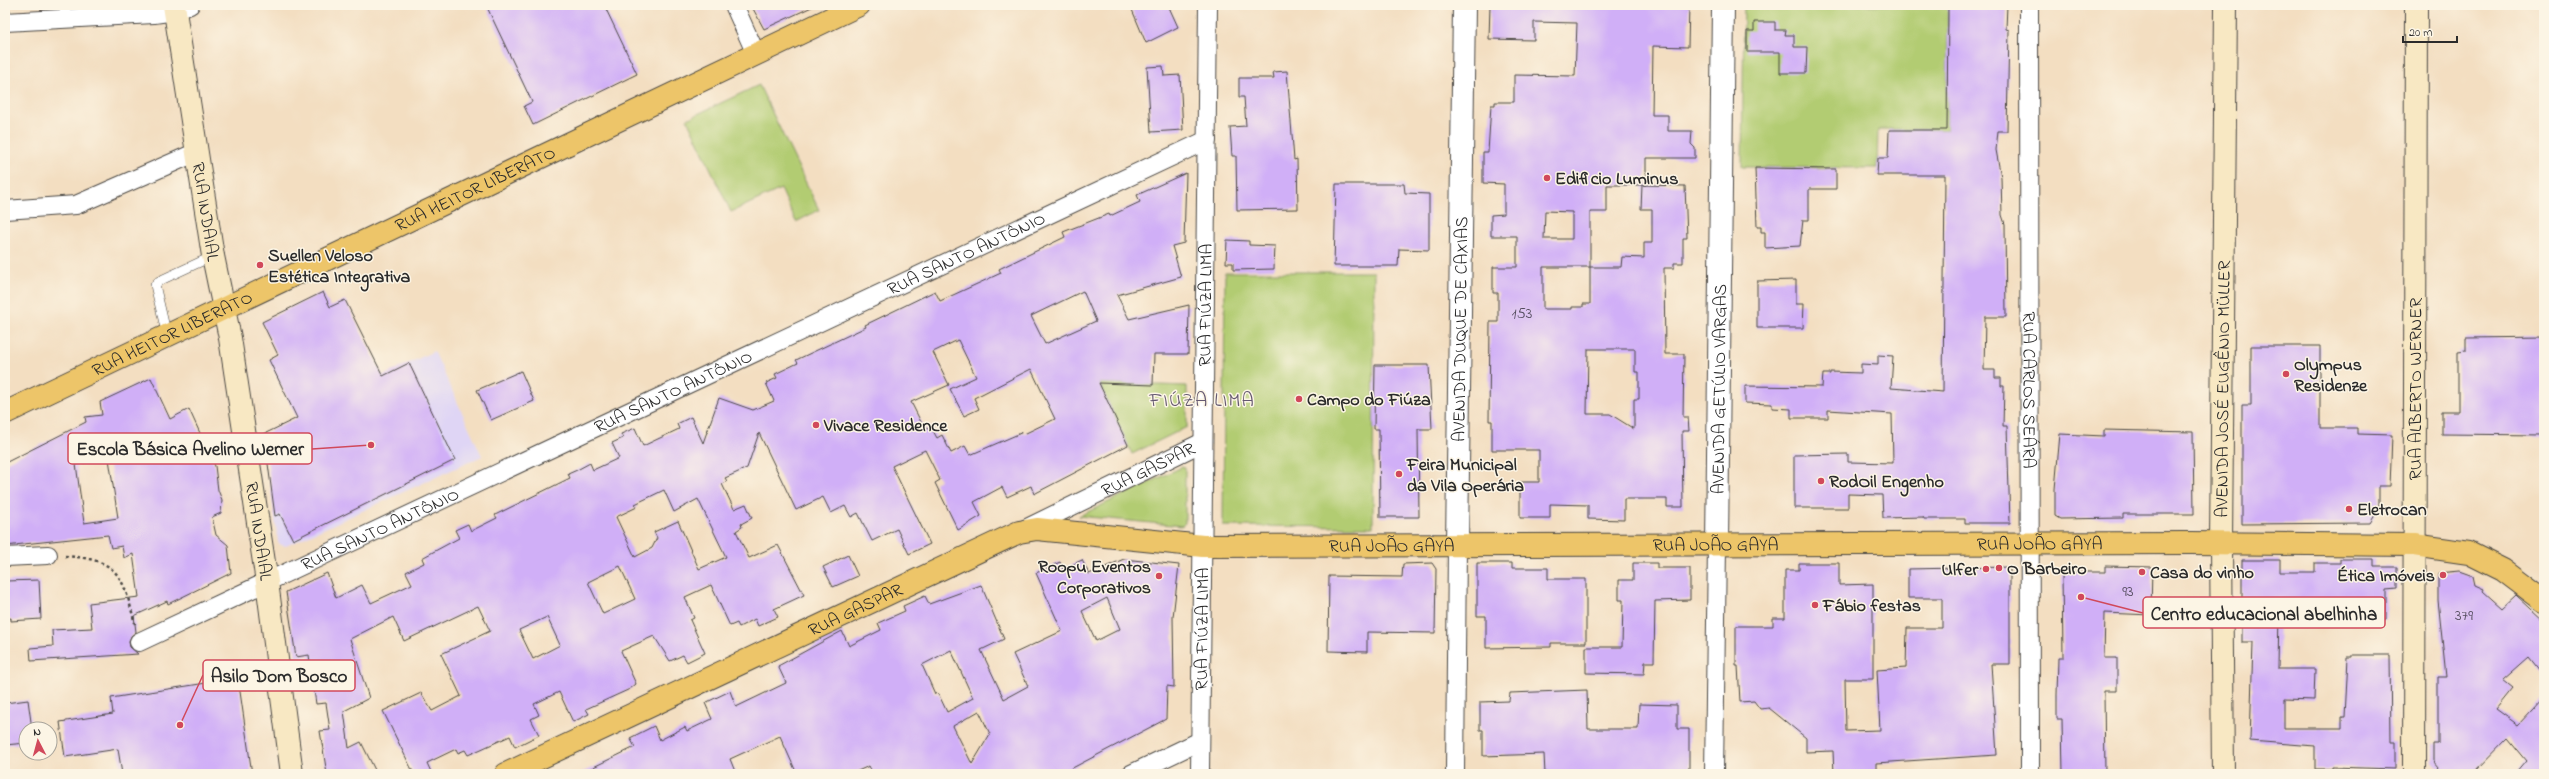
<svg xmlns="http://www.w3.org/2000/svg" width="2549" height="779" font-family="'Indie Flower',sans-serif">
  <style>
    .built { fill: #dfd5f5 }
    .green { fill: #b2cc72; stroke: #6e7c4e }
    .building { fill: #d0aff7; fill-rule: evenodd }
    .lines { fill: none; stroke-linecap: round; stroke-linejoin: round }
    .service-casing { stroke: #494642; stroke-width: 10 }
    .minor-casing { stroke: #494642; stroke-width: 20 }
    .tertiary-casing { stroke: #494642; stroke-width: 24 }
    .secondary-casing { stroke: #494642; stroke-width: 24 }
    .primary-casing { stroke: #494642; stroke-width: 24 }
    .path { stroke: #494642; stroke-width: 2.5; stroke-dasharray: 3 3; stroke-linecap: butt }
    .service { stroke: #fff; stroke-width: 9 }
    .minor { stroke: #fff; stroke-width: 18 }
    .tertiary { stroke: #fff; stroke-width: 22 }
    .secondary { stroke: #f8e8c3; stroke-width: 22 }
    .primary { stroke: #edc569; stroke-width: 22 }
    .poi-dot { fill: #d1495b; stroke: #fcf5e5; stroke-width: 1.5 }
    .labels { text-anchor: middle; stroke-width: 3; stroke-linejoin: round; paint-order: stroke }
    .number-label { font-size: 16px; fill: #544c5e }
    .poi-label { font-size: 18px; font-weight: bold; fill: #2b2b2b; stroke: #fcf5e5; text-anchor: start }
    .street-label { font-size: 18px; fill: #2b2b2b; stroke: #fcf5e5 }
    .quarter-label { font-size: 20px; letter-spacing: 1px; fill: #655972; stroke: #fcf5e5 }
    .leader { fill: none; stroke: #d1495b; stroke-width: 1.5 }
    .callout-dot { fill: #d1495b; stroke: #fcf5e5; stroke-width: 1.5 }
    .callout { fill: #fcf5e5; stroke: #d1495b; stroke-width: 1.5 }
    .callout-label { font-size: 19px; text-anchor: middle; font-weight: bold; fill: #2b2b2b }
  </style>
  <rect width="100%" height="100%" fill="#fcf5e5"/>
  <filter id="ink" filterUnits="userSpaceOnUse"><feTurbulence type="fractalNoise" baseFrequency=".025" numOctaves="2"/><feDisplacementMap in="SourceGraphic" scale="8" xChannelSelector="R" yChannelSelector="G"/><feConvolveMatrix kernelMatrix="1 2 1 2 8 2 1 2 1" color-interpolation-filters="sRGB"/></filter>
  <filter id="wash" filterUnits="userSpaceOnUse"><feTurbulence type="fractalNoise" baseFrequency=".012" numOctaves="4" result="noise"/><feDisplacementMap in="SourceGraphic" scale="16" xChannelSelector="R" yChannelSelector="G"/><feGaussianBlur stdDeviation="0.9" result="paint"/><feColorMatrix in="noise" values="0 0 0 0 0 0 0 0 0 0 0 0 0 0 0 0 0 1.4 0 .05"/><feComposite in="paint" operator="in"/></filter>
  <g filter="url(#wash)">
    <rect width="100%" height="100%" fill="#f3dec1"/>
    <!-- built -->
    <polygon class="built" points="434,351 482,456 286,546 281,545 278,542 264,434"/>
    <!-- green -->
    <g class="green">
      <polygon points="1744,5 1948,5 1947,130 1878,129 1877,168 1742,167"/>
      <polygon points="759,85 819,210 796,222 781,189 731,212 687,119"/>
      <polygon points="1225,272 1374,272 1373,527 1223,526"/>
      <polygon points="1099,383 1187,386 1187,427 1132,454"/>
      <polygon points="1182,467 1185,468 1185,523 1182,526 1079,516"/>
    </g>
    <g id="blocks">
      <!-- building -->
      <g class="building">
        <polygon points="486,5 604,5 637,74 533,125 524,106 532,102"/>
        <polygon points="751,5 816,5 764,29"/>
        <polygon points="1130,5 1168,5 1178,27 1146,43"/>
        <path d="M1490 5H1689L1688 47 1653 46 1652 115H1668V131H1692L1691 144 1695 148V158H1646V185H1607V212H1590V267H1621L1622 257 1644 258V243H1652V209H1641L1642 185 1685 186 1687 238H1683V263H1674V268H1664L1665 354H1684L1683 417H1688L1689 431H1682L1683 507H1667V499H1624V520L1588 519V505L1550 504V518H1520V482H1539V450H1492V421H1489L1490 322H1498V293H1493V267H1517V236H1491V215L1504 214V184L1483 183V152H1488L1491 105H1495V102H1514V75L1575 76 1577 23 1534 22V40L1489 39ZM1545 211 1572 212V239H1544ZM1543 267H1590V304H1583V307H1572V309H1543ZM1588 349H1635V372H1639V399H1634V429L1610 414H1587Z"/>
        <polygon points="1948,5 2007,5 2006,29 2009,30 2007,131 1998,131 1996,150 2001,177 2002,215 2005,224 2006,317 1985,317 1984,370 1995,370 1995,378 2001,378 2001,386 2004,386 2003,426 2007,426 2010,523 1965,523 1965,519 1924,519 1923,517 1883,518 1882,495 1848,494 1848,508 1794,508 1794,455 1848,454 1848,462 1893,463 1892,414 1828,410 1828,418 1791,418 1791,409 1772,408 1772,404 1745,403 1745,386 1822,387 1823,374 1830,374 1830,372 1861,373 1861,364 1878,365 1878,355 1893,356 1891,388 1943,392 1945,175 1877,175 1878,158 1888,158 1889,130 1947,130"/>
        <polygon points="1754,22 1775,22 1775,30 1786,30 1785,35 1794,35 1794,47 1807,47 1806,73 1780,73 1780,52 1747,52 1747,31 1754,31"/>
        <polygon points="1163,66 1164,76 1180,75 1183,130 1151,132 1147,67"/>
        <polygon points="1287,71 1294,160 1297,159 1298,209 1237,210 1236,156 1232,156 1230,127 1246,126 1244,97 1239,97 1239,78 1274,78 1273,72"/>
        <polygon points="1755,168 1836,169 1836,189 1809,189 1809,220 1803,220 1800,246 1765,248 1765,232 1761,232 1761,227 1757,227"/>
        <path d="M1186 173 1184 243 1172 246 1181 277 1117 295 1129 319 1189 305 1188 354H1154L1153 385 1099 383 1128 445 1034 494 1031 486 1007 497 1002 487 974 502 981 516 958 530 935 483 940 480 925 450 892 466 930 544 909 554 897 529 872 541 858 513 851 517 845 506 831 513 823 497 796 510 759 433 747 468 725 478 727 481 722 484 734 509 746 504 752 518 741 524 742 527 736 531 749 558 778 545 804 595 774 609 778 617 758 626 755 619 739 627 737 623 730 626 711 585 685 597 694 618 690 620 705 653 687 662 683 655 670 661 654 636 621 651 636 684 630 689 586 709 589 714 573 722 559 692 534 704 539 715 531 719 539 735 515 747 510 736 468 755 465 750 458 753 456 749 427 763 432 774H414L383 711 421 693 432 711 461 696 441 654 490 631 478 606 404 641 393 617 350 639 369 698 344 711 349 748 361 742 377 774H327L320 731 330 730 326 703 316 704 309 655 296 657 286 592 327 573 336 598 362 585 371 603 412 584 406 572 424 563 422 558 459 538 455 530 468 524 471 531 497 518 495 515 570 478 568 474 577 470 590 463 593 470 619 458 612 443 623 438 621 434 635 428 643 446 679 429 677 424 691 417 703 443 719 398 753 410 774 401 766 383 777 378 775 374 798 363 796 360 866 327 865 325 935 291 940 301 1001 273 999 269 1065 237 1063 232 1109 214 1110 216 1140 202 1137 195ZM1083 291 1096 321 1045 344 1031 316ZM958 340 976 377 950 389 964 416 979 409 974 398 1031 369 1055 419 1024 434 1023 432 970 455 965 446 951 453 942 435 937 438 931 427 925 430 911 402 949 385 933 352ZM664 490 674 512 698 499 726 557 699 569 678 521 654 532 657 538 652 548 635 557 616 517 637 507 635 504ZM620 566 635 599 603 614 588 582ZM547 617 560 645 533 659 519 630Z"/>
        <polygon points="1336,184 1404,184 1405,193 1429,194 1429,250 1399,249 1398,266 1334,266"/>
        <polygon points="1227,240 1249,241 1249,245 1275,246 1274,269 1233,270 1233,263 1226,263"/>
        <polygon points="1796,280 1796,304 1804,304 1803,328 1757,328 1757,281"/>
        <polygon points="323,292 330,307 345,300 383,376 409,363 455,460 293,540 280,514 275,516 264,434 297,418 269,360 278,355 262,322"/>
        <polygon points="2544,337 2544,435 2442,434 2442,411 2458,411 2458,352 2466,351 2466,338"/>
        <polygon points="2251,346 2320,346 2320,428 2357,428 2357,434 2392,435 2390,486 2379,486 2379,509 2370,523 2242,524 2242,405 2251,405"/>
        <polygon points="1375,365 1429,365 1432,429 1418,429 1419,517 1380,517 1379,429 1374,429"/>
        <polygon points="521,371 534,401 491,420 477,390"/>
        <path d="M151 378 170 419 189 409 215 466 218 490 222 500 221 513 212 517 216 535 228 545 231 573 168 604 167 601 134 616 136 632 131 636 129 642 130 647 138 654 31 661 30 648 53 646 52 630 92 628 89 603 139 597 133 554 124 558 122 546 111 548 108 535 5 546V463L86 422 85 417 102 415 100 402ZM109 459 118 518 84 523 76 464Z"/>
        <polygon points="2104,430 2193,432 2194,514 2123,514 2123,518 2060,519 2055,516 2055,489 2060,434 2104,436"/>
        <polygon points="848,555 858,576 833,587 823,567"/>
        <path d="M1124 559 1179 565 1173 617 1174 687 1167 686 1166 719 1061 774H873L869 766 851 774H797L780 736 730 759 736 774H579L635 747 630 738 654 726 660 740 685 727 687 731 712 719 705 703 730 691 736 707 786 683 778 666 842 631 849 646 881 630 878 623 905 611 903 606 925 596 929 604 981 585 1004 639 981 650 1004 699 1028 686 1013 654 1062 631 1036 573 1060 562 1063 569 1082 560 1089 574ZM1107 598 1120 629 1096 641 1082 611ZM951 650 973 698 947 712 938 693 935 694 922 665ZM979 711 990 734 972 764 953 726Z"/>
        <polygon points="2340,559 2374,559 2374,567 2397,567 2397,589 2386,590 2386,619 2341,619 2341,612 2279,610 2278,669 2315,669 2314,700 2284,699 2284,728 2342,728 2342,717 2345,717 2348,657 2353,657 2353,655 2390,655 2391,742 2395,742 2395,769 2332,767 2332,769 2315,769 2315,746 2250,741 2253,642 2242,642 2242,560 2280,560 2280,572 2315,572 2315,563 2340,563"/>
        <polygon points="1432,563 1436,569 1435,633 1367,632 1367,652 1328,651 1329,576 1402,577 1403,564"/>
        <polygon points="1477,563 1512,563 1512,568 1548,568 1548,579 1586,579 1586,643 1551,643 1551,647 1486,648 1486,616 1477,616"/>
        <polygon points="1633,563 1657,563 1657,568 1690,568 1690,600 1655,601 1654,662 1645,662 1644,674 1586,673 1586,647 1622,647 1623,600 1619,600 1619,580 1633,580"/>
        <polygon points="1799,563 1839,563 1839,585 1873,584 1873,679 1845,679 1846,731 1880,730 1877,670 1906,668 1907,628 1942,628 1942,598 1908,598 1908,569 2010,567 2010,664 1991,664 1997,755 1876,763 1876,774 1834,774 1833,751 1806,752 1806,738 1769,708 1760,709 1754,701 1740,702 1738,666 1736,666 1736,626 1773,626 1773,618 1785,618 1785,570 1799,570"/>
        <polygon points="2105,566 2152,567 2151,615 2105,613 2104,658 2117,658 2117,691 2104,691 2105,774 2063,774 2062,719 2057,719 2057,695 2058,658 2063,658 2062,572 2105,572"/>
        <polygon points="2459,571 2473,576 2475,585 2484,589 2483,591 2502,608 2516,595 2544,621 2544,676 2529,657 2503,680 2513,688 2496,709 2518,725 2544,697 2544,774 2515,774 2526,761 2507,738 2472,774 2444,774 2433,761 2433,744 2438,744 2438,677 2446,677 2438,600 2438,573"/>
        <polygon points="39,580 41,619 11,621 11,618 5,619 5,581"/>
        <polygon points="238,678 252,774 122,774 118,749 65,757 60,722 113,714 111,698"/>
        <polygon points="1587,690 1588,729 1638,729 1639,704 1677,705 1677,729 1689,729 1689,774 1545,774 1544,754 1483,756 1483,730 1480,730 1480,702 1509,701 1510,693"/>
        <polygon points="28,700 32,729 26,729 26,743 5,745 5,703"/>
      </g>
    </g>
  </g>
  <g filter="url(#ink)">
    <use href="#blocks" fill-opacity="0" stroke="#494642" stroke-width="1"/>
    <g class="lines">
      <!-- service casing -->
      <g class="service-casing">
        <polyline id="service" points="167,336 155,285 159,281 213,256"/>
      </g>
      <!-- minor casing -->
      <g class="minor-casing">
        <g id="minor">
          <polyline points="734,5 756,54"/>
          <path id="s1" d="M2029 5 2030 774"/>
          <polyline points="5,22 154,14 175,11 190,5"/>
          <polyline points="5,210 76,205 197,152"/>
          <path id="s2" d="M1023 530 1203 442"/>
          <polyline points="5,557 48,555"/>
          <path id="s3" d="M139 642 1207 140"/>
          <polyline points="1131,774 1200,741"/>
          <path id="s4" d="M1200 774 1208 5"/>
          <polyline points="1455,774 1457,545"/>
          <polyline points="1714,774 1717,545"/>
        </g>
      </g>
      <!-- tertiary casing -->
      <g class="tertiary-casing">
        <g id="tertiary">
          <path id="s5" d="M1457 545 1464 5"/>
          <path id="s6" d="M1717 545 1723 5"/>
        </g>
      </g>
      <!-- secondary casing -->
      <g class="secondary-casing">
        <g id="secondary">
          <path id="s7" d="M174 5 213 256 230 338 267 582 292 774"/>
          <path id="s8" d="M2223 774 2221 543 2226 5"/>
          <path id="s9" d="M2414 774 2416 5"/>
        </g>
      </g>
      <!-- primary casing -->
      <g class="primary-casing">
        <g id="primary">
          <path id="s10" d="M5 413 859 5"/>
          <path id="s11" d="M506 774 1019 532 1037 529 1203 546 2190 543 2414 545 2469 553 2503 570 2544 601"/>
        </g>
      </g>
      <!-- path -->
      <path class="path" d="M65 556C120 559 123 577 135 624"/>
      <!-- service -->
      <use href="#service" class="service"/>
      <!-- minor -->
      <use href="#minor" class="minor"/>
      <!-- tertiary -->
      <use href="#tertiary" class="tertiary"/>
      <!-- secondary -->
      <use href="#secondary" class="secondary"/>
      <!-- primary -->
      <use href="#primary" class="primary"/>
    </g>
  </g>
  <!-- markers -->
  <g class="poi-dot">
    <circle cx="1547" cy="178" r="4"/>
    <circle cx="260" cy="265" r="4"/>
    <circle cx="2286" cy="374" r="4"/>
    <circle cx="1299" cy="399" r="4"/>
    <circle cx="816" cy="425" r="4"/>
    <circle cx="1399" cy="474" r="4"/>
    <circle cx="1821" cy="481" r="4"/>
    <circle cx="2349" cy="509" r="4"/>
    <circle cx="1999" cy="568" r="4"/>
    <circle cx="1986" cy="569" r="4"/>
    <circle cx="2142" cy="572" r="4"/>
    <circle cx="2443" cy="575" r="4"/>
    <circle cx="1159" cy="576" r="4"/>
    <circle cx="1815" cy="605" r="4"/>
  </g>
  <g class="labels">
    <!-- number labels -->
    <g class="number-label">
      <text x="1522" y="318">153</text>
      <text x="2128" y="596">93</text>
      <text x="2464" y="620">379</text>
    </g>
    <!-- poi labels -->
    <g class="poi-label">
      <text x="1555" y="184">Edificio Luminus</text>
      <text x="268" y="261">Suellen Veloso<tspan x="268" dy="21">Estética Integrativa</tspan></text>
      <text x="2294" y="370">Olympus<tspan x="2294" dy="21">Residenze</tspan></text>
      <text x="1307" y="405">Campo do Fiúza</text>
      <text x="824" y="431">Vivace Residence</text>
      <text x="1407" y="470">Feira Municipal<tspan x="1407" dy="21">da Vila Operária</tspan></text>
      <text x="1829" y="487">RodOil Engenho</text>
      <text x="2357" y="515">Eletrocan</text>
      <text x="1151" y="572" text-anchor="end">Roopu Eventos<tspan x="1151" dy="21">Corporativos</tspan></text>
      <text x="2007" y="574">O Barbeiro</text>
      <text x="1978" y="575" text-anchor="end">Ulfer</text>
      <text x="2150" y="578">Casa do vinho</text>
      <text x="2435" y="581" text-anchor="end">Ética Imóveis</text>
      <text x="1823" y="611">Fábio festas</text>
    </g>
    <!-- street labels -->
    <g class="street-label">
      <text dy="6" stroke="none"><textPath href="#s10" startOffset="521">RUA HEITOR LIBERATO</textPath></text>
      <text dy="6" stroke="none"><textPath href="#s7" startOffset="209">RUA INDAIAL</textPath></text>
      <text dy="6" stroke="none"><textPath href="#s3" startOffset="914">RUA SANTO ANTÔNIO</textPath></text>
      <text dy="6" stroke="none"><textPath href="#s4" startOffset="469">RUA FIÚZA LIMA</textPath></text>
      <text dy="6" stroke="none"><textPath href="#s5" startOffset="216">AVENIDA DUQUE DE CAXIAS</textPath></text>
      <text dy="6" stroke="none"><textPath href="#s10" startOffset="185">RUA HEITOR LIBERATO</textPath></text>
      <text dy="6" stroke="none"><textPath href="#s6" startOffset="156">AVENIDA GETÚLIO VARGAS</textPath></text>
      <text dy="6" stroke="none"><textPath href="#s1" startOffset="385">RUA CARLOS SEÁRA</textPath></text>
      <text dy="6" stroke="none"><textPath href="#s8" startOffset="385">AVENIDA JOSÉ EUGÊNIO MÜLLER</textPath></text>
      <text dy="6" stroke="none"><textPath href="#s9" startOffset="385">RUA ALBERTO WERNER</textPath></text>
      <text dy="6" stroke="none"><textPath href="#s3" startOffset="590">RUA SANTO ANTÔNIO</textPath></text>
      <text dy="6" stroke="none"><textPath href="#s2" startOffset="139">RUA GASPAR</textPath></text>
      <text dy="6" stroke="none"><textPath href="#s3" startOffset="266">RUA SANTO ANTÔNIO</textPath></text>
      <text dy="6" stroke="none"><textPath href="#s7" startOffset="533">RUA INDAIAL</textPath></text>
      <text dy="6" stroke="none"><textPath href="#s11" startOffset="1589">RUA JOÃO GAYA</textPath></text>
      <text dy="6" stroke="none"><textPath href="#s11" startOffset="1265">RUA JOÃO GAYA</textPath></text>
      <text dy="6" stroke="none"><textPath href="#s11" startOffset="941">RUA JOÃO GAYA</textPath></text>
      <text dy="6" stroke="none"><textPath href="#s11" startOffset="386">RUA GASPAR</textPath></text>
      <text dy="6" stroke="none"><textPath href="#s4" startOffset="145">RUA FIÚZA LIMA</textPath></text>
    </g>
    <!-- quarter labels -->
    <g class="quarter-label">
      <text x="1202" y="406">FIÚZA LIMA</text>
    </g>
  </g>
  <!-- callouts -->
  <path class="leader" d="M371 445L312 449M2081 597L2143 613M180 725L203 675"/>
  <g class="callout-dot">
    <circle cx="371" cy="445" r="4"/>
    <circle cx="2081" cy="597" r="4"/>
    <circle cx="180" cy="725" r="4"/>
  </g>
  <g class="callout">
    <rect x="68" y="433" width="244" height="31" rx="4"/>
    <rect x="2143" y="597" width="242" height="31" rx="4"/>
    <rect x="203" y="660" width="152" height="31" rx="4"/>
  </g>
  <g class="callout-label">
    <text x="190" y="455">Escola Básica Avelino Werner</text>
    <text x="2264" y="620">Centro educacional abelhinha</text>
    <text x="279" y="682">Asilo Dom Bosco</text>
  </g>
  <!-- margin -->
  <rect width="2549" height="779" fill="none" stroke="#fcf5e5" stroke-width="20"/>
  <!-- north arrow -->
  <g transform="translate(38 741) rotate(354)"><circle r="19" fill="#fcf5e5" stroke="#a8a49b"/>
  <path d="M0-3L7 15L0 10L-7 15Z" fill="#d1495b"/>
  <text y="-6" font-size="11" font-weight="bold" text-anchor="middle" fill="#2b2b2b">N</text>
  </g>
  <!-- scale -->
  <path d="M2403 36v6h54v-6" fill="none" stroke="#2b2b2b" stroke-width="2"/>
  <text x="2409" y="36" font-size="12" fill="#2b2b2b" stroke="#fcf5e5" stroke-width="3" paint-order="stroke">20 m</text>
</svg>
